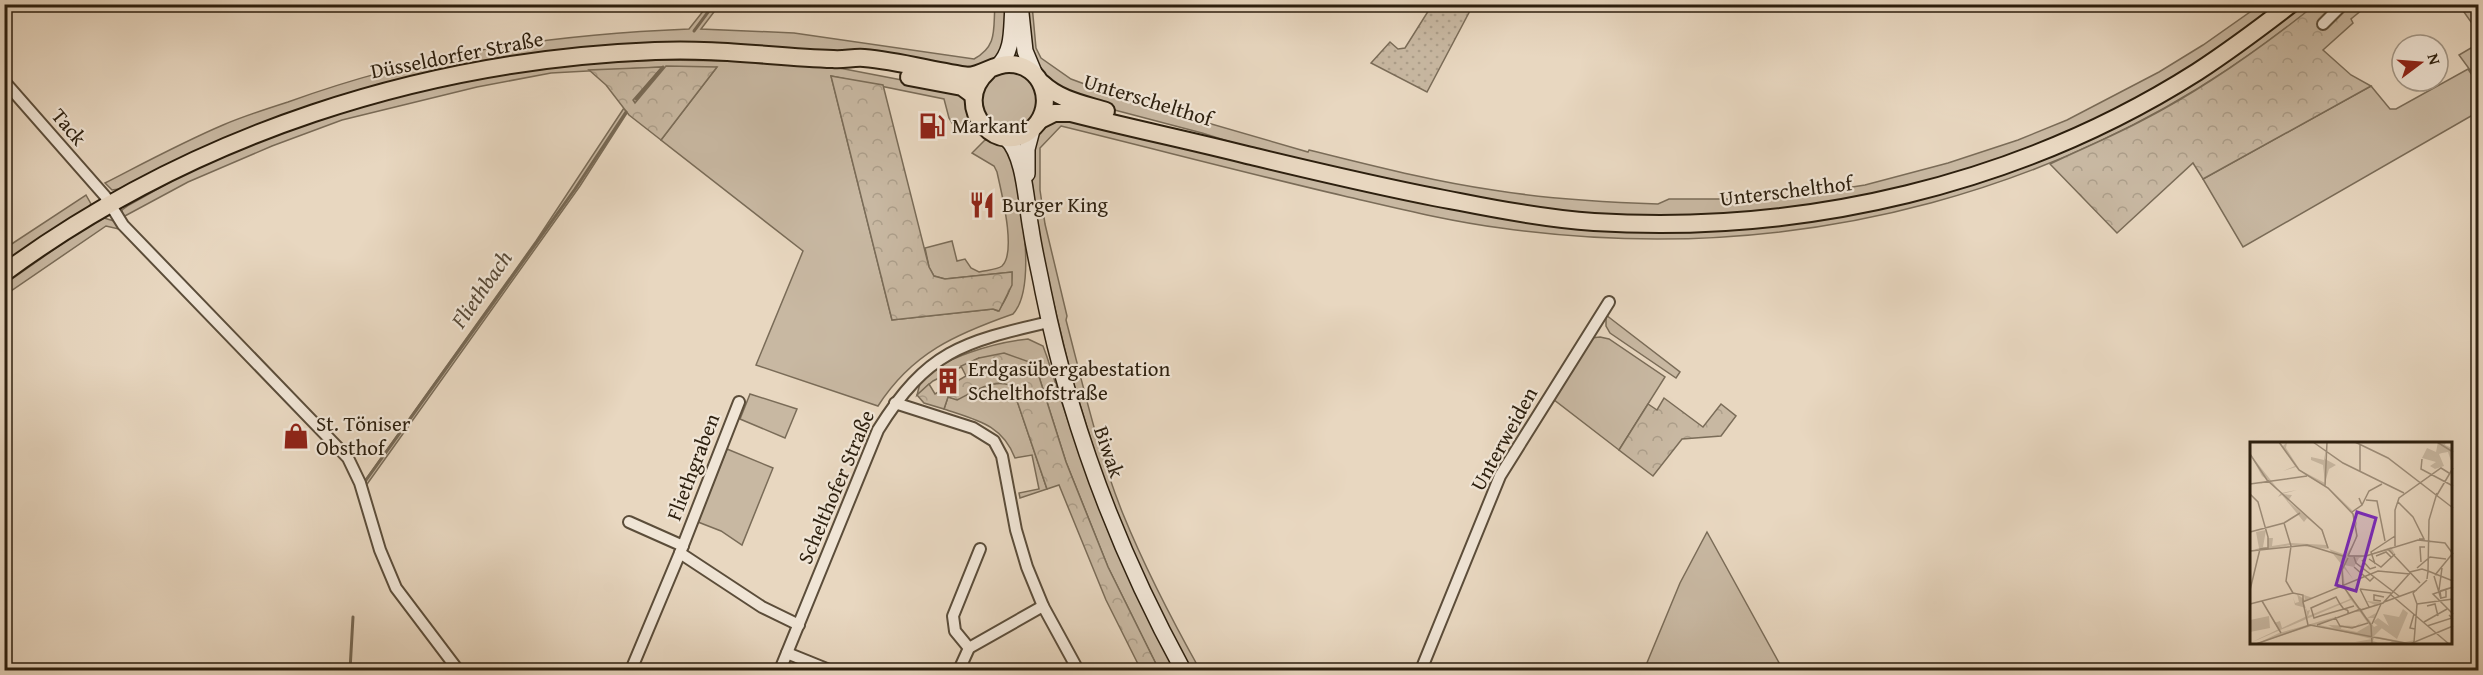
<svg xmlns="http://www.w3.org/2000/svg" width="2483" height="675" font-family="'Gentium Book Plus',serif">
  <style>
    .grass { fill: #c8b8a2; stroke: #7a6c58; stroke-width: 1.5 }
    .forest { fill: url(#forest-crowns); stroke: #7a6c58; stroke-width: 1.5 }
    .park { fill: url(#park-dots); stroke: #7a6c58; stroke-width: 1.5 }
    .lines { fill: none; stroke-linecap: round; stroke-linejoin: round }
    .stream { stroke: #766854; stroke-width: 3 }
    .street-casing { stroke: #5b4d3a; stroke-width: 14 }
    .secondary-casing { stroke: #2c1f0e; stroke-width: 18 }
    .primary-casing { stroke: #2c1f0e; stroke-width: 20 }
    .street { stroke: #f0e5d6; stroke-width: 10 }
    .secondary { stroke: #f0e5d6; stroke-width: 15 }
    .primary { stroke: #e8d7c0; stroke-width: 16 }
    .labels { text-anchor: middle; stroke-width: 4.5; stroke-linejoin: round; paint-order: stroke }
    .street-label { font-size: 21px; fill: #2c1f0e; stroke: #f0e5d6 }
    .poi-label { font-size: 21px; fill: #2c1f0e; stroke: #f0e5d6; text-anchor: start }
    .water-label { font-size: 22px; font-style: italic; fill: #574937; stroke: #f0e5d6 }
    .inset-road { fill: none; stroke: #9d8d79; stroke-width: 1.5 }
    .view { fill: #7b2cbf; fill-opacity: 0.15; stroke: #7b2cbf; stroke-width: 3 }
    .inset-edge { fill: none; stroke: #2c1f0e; stroke-width: 3 }
  </style>
  <defs>
    <pattern id="forest-crowns" width="20" height="18" patternUnits="userSpaceOnUse" patternTransform="scale(1.5)"><rect width="20" height="18" fill="#c8b8a2"/><path d="M2 6a3 3 0 1 1 6 0M12 15a3 3 0 1 1 6 0" fill="none" stroke="#ac9e8a"/></pattern>
    <pattern id="park-dots" width="8" height="8" patternUnits="userSpaceOnUse" patternTransform="scale(1.5)"><rect width="8" height="8" fill="#c8b8a2"/><path d="M2 2h.1M6 6h.1" fill="none" stroke="#ac9e8a" stroke-width="1.8" stroke-linecap="round"/></pattern>
  </defs>
  <rect width="100%" height="100%" fill="#e8d7c0"/>
  <filter id="stains"><feTurbulence type="fractalNoise" baseFrequency=".00333" numOctaves="4"/><feColorMatrix values="0 0 0 0 .2 0 0 0 0 .09 0 0 0 0 .02 0 0 0 .5 -.17"/></filter>
  <radialGradient id="worn" r=".72"><stop offset=".6" stop-color="#630" stop-opacity="0"/><stop offset="1" stop-color="#630" stop-opacity=".3"/></radialGradient>
  <!-- grass -->
  <g class="grass">
    <path d="M720 4 701 29 794 33 974 59C998 46 993 29 995 5H1010L1003 55 974 72 656 45 593 47 546 53 184 157 119 189 112 190 105 183C144 163 183 142 223 125 244 116 266 109 288 102 423 53 546 35 689 29L708 5Z"/>
    <path d="M1027 5H1032L1036 48 1041 58 1071 79 1125 99 1308 152 1309 150C1370 165 1431 181 1493 190 1548 199 1603 202 1658 204L1669 199H1776L1865 185 1948 163 2018 140 2067 120 2159 72 2203 45 2260 5H2280L2245 31 2150 92 2081 127 1984 166 1887 194 1729 217H1611L1484 202 1289 160 1202 133 1107 108 1055 91 1032 63Z"/>
    <path d="M2303 5H2315C2084 194 1795 269 1501 228 1448 221 1396 208 1344 196 1250 174 1155 149 1061 126L1040 148V190L1045 224 1067 316 1066 320C1083 385 1098 452 1123 514 1145 568 1172 620 1200 670H1189L1162 619 1111 504 1072 379 1044 263 1033 192 1031 169 1038 132 1058 117 1437 206 1515 219 1655 231H1704L1759 227 1983 180 2253 42Z"/>
    <polygon points="2476,45 2478,47 2478,81 2459,55"/>
    <path d="M664 60 808 62 959 91C970 106 972 115 964 132L957 131 949 118 944 99 831 76 892 320 993 309 998 311C1007 298 1012 288 1012 272L945 279 934 276 929 267 925 248 952 241 957 261 965 259 971 268 979 272C986 270 997 270 1002 266 1017 252 1001 191 997 172L994 166 972 153 985 140C997 140 1005 145 1013 153 1018 191 1039 286 1013 314 956 334 912 353 878 406L756 365 803 251 661 140 717 67 635 103 633 100 661 67 551 73 477 87 342 120 272 146 188 182 123 217 122 210 129 205C155 191 182 174 209 162 300 121 398 91 496 74 551 64 608 62 664 60Z"/>
    <polygon points="2468,69 2478,84 2478,112 2243,247 2203,179 2371,86 2390,109 2396,109"/>
    <circle cx="1010" cy="100" r="29"/>
    <polygon points="624,108 627,113 580,186 365,487 363,483 536,241"/>
    <polygon points="86,195 91,204 85,212 5,267 4,249"/>
    <polygon points="104,218 114,221 123,230 106,226 5,295 5,284 90,224"/>
    <polygon points="1606,315 1680,372 1676,378 1610,333 1606,326"/>
    <polygon points="1600,337 1609,339 1665,377 1619,450 1553,399 1591,338"/>
    <path d="M1028 339 1043 346 1047 357C1081 465 1121 571 1176 670H1159L1108 567 1066 462 1035 364 979 358 933 381 917 395C918 392 919 385 921 382 939 357 999 342 1028 339Z"/>
    <path d="M1002 382 1012 386 1047 489 1020 498 1019 493 1039 489 1032 455 1015 458C1002 424 976 420 944 409L948 397 957 399 988 385Z"/>
    <polygon points="750,394 797,409 785,438 740,419"/>
    <polygon points="727,449 773,468 742,545 721,531 698,522"/>
    <polygon points="1707,532 1783,670 1644,670 1680,583"/>
  </g>
  <!-- forest -->
  <g class="forest">
    <path d="M2315 5H2368L2351 19 2353 23 2323 50 2351 75 2371 86 2203 179 2193 163 2117 233 2050 164C2081 149 2113 136 2143 120 2204 89 2261 48 2315 5Z"/>
    <polygon points="2459,5 2478,5 2478,32"/>
    <polygon points="666,66 717,67 661,140 629,115 606,85 589,70 662,67 633,100 635,103"/>
    <polygon points="831,76 883,85 929,267 934,276 945,279 1012,272 1012,285 999,311 993,309 892,320"/>
    <path d="M1004 353 1035 364 1066 462 1108 567 1159 670H1141L1106 600 1059 485 1047 489 1012 386C993 378 975 391 957 400L948 397 944 409 924 403 917 395 929 384 935 394 966 376 961 366 979 358Z"/>
    <polygon points="1664,398 1703,427 1721,404 1736,416 1721,436 1682,439 1653,476 1619,450 1648,404 1657,410"/>
  </g>
  <!-- park -->
  <polygon class="park" points="1432,5 1473,5 1427,92 1371,63 1390,42 1398,49 1405,48"/>
  <g class="lines">
    <!-- stream -->
    <g class="stream">
      <polyline points="694,31 714,4"/>
      <polyline points="636,99 663,67"/>
      <polyline points="364,483 575,189 626,112"/>
      <polyline points="350,670 353,617"/>
    </g>
    <!-- street casing -->
    <g class="street-casing">
      <g id="street">
        <polyline points="2323,24 2343,4"/>
        <polyline points="4,81 105,196 123,225 348,458 360,483 380,550 396,588 458,670"/>
        <polyline points="895,403 973,428 994,441 1002,456 1016,530 1027,567 1043,606 1078,670"/>
        <polyline points="629,522 683,546"/>
        <polyline points="680,553 762,607 799,625"/>
        <polyline points="969,648 955,631 953,616 980,549"/>
        <polyline points="787,653 829,670"/>
        <polyline points="631,670 680,553 739,402"/>
        <path d="M780 670 878 430C927 351 962 342 1049 322"/>
        <polyline points="959,670 969,648 1043,606"/>
        <polyline points="1421,670 1500,476 1609,302"/>
      </g>
    </g>
    <!-- secondary casing -->
    <g class="secondary-casing">
      <g id="secondary">
        <polyline points="1020,4 1025,51 1035,75"/>
        <path d="M998 66C1014 50 1011 29 1013 7"/>
        <path d="M1006 138C1025 155 1026 204 1031 229 1034 250 1039 270 1043 291 1070 425 1118 551 1183 670"/>
        <polyline points="1027,174 1027,149 1032,130"/>
      </g>
    </g>
    <!-- primary casing -->
    <g class="primary-casing">
      <g id="primary">
        <polyline points="909,77 962,87 973,95"/>
        <path d="M1042 83C1060 100 1083 104 1106 111"/>
        <path d="M1040 120 1054 113H1071C1129 128 1188 140 1247 155 1318 172 1388 189 1460 202 1505 211 1549 219 1594 222 1803 235 2019 185 2197 72 2229 51 2260 28 2291 4"/>
        <path d="M4 273C193 134 423 60 655 51 715 48 774 57 833 59 844 60 854 57 864 58 899 61 934 71 969 76 983 74 995 64 1009 64 1043 64 1056 105 1034 127 1001 162 948 107 988 71"/>
      </g>
    </g>
    <!-- street -->
    <use href="#street" class="street"/>
    <!-- secondary -->
    <use href="#secondary" class="secondary"/>
    <!-- primary -->
    <use href="#primary" class="primary"/>
  </g>
  <!-- icons -->
  <defs>
    <g id="fuel-bare" transform="scale(2.07)"><path d="M-5.5-6h7V0h2V4h1.3V-2.5L3-4.5l.8-.8L6-3V5H2.5V1h-1V6h-7ZM-4.2-4.7v3.2H.2V-4.7Z" fill="#8f2418" stroke="#f0e5d6" stroke-width="2.5" paint-order="stroke"/></g>
    <g id="restaurant-bare" transform="scale(2.07)"><path d="M-5-6h1v4h1v-4h1v4h1v-4h1v5L-1.5 .5V6h-2V.5L-5-1ZM5-6V6H3V1.5H1.5Q1.5-4 5-6Z" fill="#8f2418" stroke="#f0e5d6" stroke-width="2.5" paint-order="stroke"/></g>
    <g id="building-bare" transform="scale(2.07)"><path d="M-4-6H4V6H1V3H-1V6H-4ZM-2.5-4.3h1.7v1.8h-1.7ZM.8-4.3h1.7v1.8H.8ZM-2.5-1h1.7V.8h-1.7ZM.8-1h1.7V.8H.8Z" fill="#8f2418" stroke="#f0e5d6" stroke-width="2.5" paint-order="stroke"/></g>
    <g id="shop-bare" transform="scale(2.07)"><path d="M-5-2.5h2.3a2.7 3.5 0 0 1 5.4 0H5L5.5 6h-11ZM-1.5-2.5h3a1.5 2.3 0 0 0-3 0Z" fill="#8f2418" stroke="#f0e5d6" stroke-width="2.5" paint-order="stroke"/></g>
  </defs>
  <g fill-rule="evenodd">
    <use href="#fuel-bare" x="932" y="126"/>
    <use href="#restaurant-bare" x="982" y="205"/>
    <use href="#building-bare" x="948" y="381"/>
    <use href="#shop-bare" x="296" y="436"/>
  </g>
  <g class="labels">
    <!-- street labels -->
    <g class="street-label">
      <text transform="translate(457 55) rotate(-11)" y="7">Düsseldorfer Straße</text>
      <text transform="translate(1148 100) rotate(17)" y="7">Unterschelthof</text>
      <text transform="translate(69 127) rotate(50)" y="7">Tack</text>
      <text transform="translate(1786 191) rotate(-7)" y="7">Unterschelthof</text>
      <text transform="translate(1504 439) rotate(-61)" y="7">Unterweiden</text>
      <text transform="translate(1109 452) rotate(71)" y="7">Biwak</text>
      <text transform="translate(693 467) rotate(-69)" y="7">Fliethgraben</text>
      <text transform="translate(836 487) rotate(-67)" y="7">Schelthofer Straße</text>
    </g>
    <!-- poi labels -->
    <g class="poi-label">
      <text x="952" y="133">Markant</text>
      <text x="1002" y="212">Burger King</text>
      <text x="968" y="376">Erdgasübergabestation<tspan x="968" dy="24">Schelthofstraße</tspan></text>
      <text x="316" y="431">St. Töniser<tspan x="316" dy="24">Obsthof</tspan></text>
    </g>
    <!-- water labels -->
    <g class="water-label">
      <text transform="translate(481 289) rotate(-55)" y="8">Fliethbach</text>
    </g>
  </g>
  <!-- overview -->
  <g transform="translate(2250 442)">
    <rect width="202" height="202" fill="#e8d7c0"/>
    <path d="M28 0 33 4 37 0 36 6 50 28 75 41 73 23 61 18V15L74 18 77 0 75 17 86 23 79 27 74 44 78 45 102 68 107 81V95L99 113 114 114 141 105 145 112 135 108 109 116 104 125 94 123 103 137 93 125 95 147 110 167 125 163 116 159 132 160 112 168 117 176 126 171 124 176H118L124 185 128 183 123 180 129 183 132 186 124 194 155 200 165 198 163 202H138L142 199 124 196 123 199 126 200 130 202 105 200 122 197 69 184 68 182 6 202 29 191 85 175 69 183 84 186 78 183 106 184 112 180 105 186 92 184 91 187 107 190 119 183 110 170H105L108 167 101 158 0 201 29 187 24 181 30 179 32 186 57 174 56 166 45 163 43 155 45 161 49 160 47 152 55 158 54 153 63 156 53 160 57 168V169L60 168 58 174 100 157 92 142V123L79 107 41 103 0 110 9 106 6 90 16 88 13 105H18V96H23L22 104 41 101 77 103 71 87 57 76 54 80 32 53 28 55 31 51 19 39 14 41 9 42 18 38 12 34 0 12 31 51 47 48 32 52 42 53 38 59 72 88 79 107 96 113 105 99 107 85 102 70 88 57 84 60 88 57 79 47 57 34 46 25 33 29 45 24ZM188 0H196L195 3 202 6V22L198 10 192 11 189 12 194 24 185 27 180 24 186 20 172 16 177 6 186 10ZM19 174 20 186 0 190V178Z" fill="#c8b8a2"/>
    <path d="M153 167 158 171 147 197 123 180 128 176 139 184 133 172 149 175Z" fill="#c8b8a2"/>
    <path class="inset-road" d="M29 0 49 28 78 46 103 72 107 94 98 114M63 0 93 21 154 51M105 0 138 16 203 66M187 0 203 10M110 2V29M0 12 17 38 72 88 78 106M172 17 171 27 203 44M0 42 57 34M75 44 77 0M187 51 179 78 178 129 203 139M0 52 8 60 18 95V106L10 107 0 148M187 53 203 26M116 58 127 59 135 99M148 60 163 75 174 97H169M112 63 119 49 132 42M102 70 112 63 109 56M34 81 41 104 36 139 43 151M0 90 34 81 50 71M145 104V68L149 56 191 26 199 31M138 107 170 141M0 109 57 103 96 115M98 114H116L168 98 195 101 203 112M126 114 136 110 142 116M104 115 106 121 149 154M98 116 92 128 93 144 121 183 122 202M119 117 131 125 145 112M112 118 120 127 126 125M171 120 170 105H175M125 122 121 110 145 94M104 125 120 139 124 135M167 126 180 115 196 117M160 130 172 127 178 129 177 137M185 133 203 111M184 134 191 157M203 145 183 152 203 172M203 145 196 147V155L191 156 190 149ZM110 147 141 151M110 147 119 165M189 148 192 126M163 151 167 162 164 200M163 151 177 138M140 152 199 202M12 159 31 191M131 159 124 158V153L134 155M53 160 58 183M134 160 167 148M0 162 43 151 53 153V160L128 129 160 132M167 162 203 157M177 164 185 162 188 174M111 168 133 161 160 131M98 171V169L97 168 94 167 93 166 90 162 86 155 61 166 64 176 70 174 80 171 94 167 104 164M164 172 160 186 165 187M85 175 90 184 102 186 118 181M174 180 197 167M122 182 131 162M67 183 111 167M177 184 202 176 199 173M6 202 60 183 160 202 203 184"/>
    <path class="view" d="M107 70 126 76 106 149 86 143Z"/>
    <rect width="202" height="202" class="inset-edge"/>
  </g>
  <!-- margin -->
  <rect width="2483" height="675" fill="none" stroke="#e8d7c0" stroke-width="24"/>
  <rect x="6" y="6" width="2471" height="663" fill="none" stroke="#2c1f0e" stroke-width="3"/>
  <rect x="12" y="12" width="2459" height="651" fill="none" stroke="#2c1f0e" stroke-width="1.5"/>
  <!-- north arrow -->
  <g transform="translate(2420 63) rotate(74)"><circle r="28" fill="#f0e5d6" stroke="#a29686" stroke-width="1.5"/>
  <path d="M0-4.5L10 22L0 15L-10 22Z" fill="#8f2418"/>
  <text y="-9" font-size="16" font-weight="bold" text-anchor="middle" fill="#2c1f0e">N</text>
  </g>
  <rect width="100%" height="100%" filter="url(#stains)"/>
  <rect width="100%" height="100%" fill="url(#worn)"/>
</svg>
